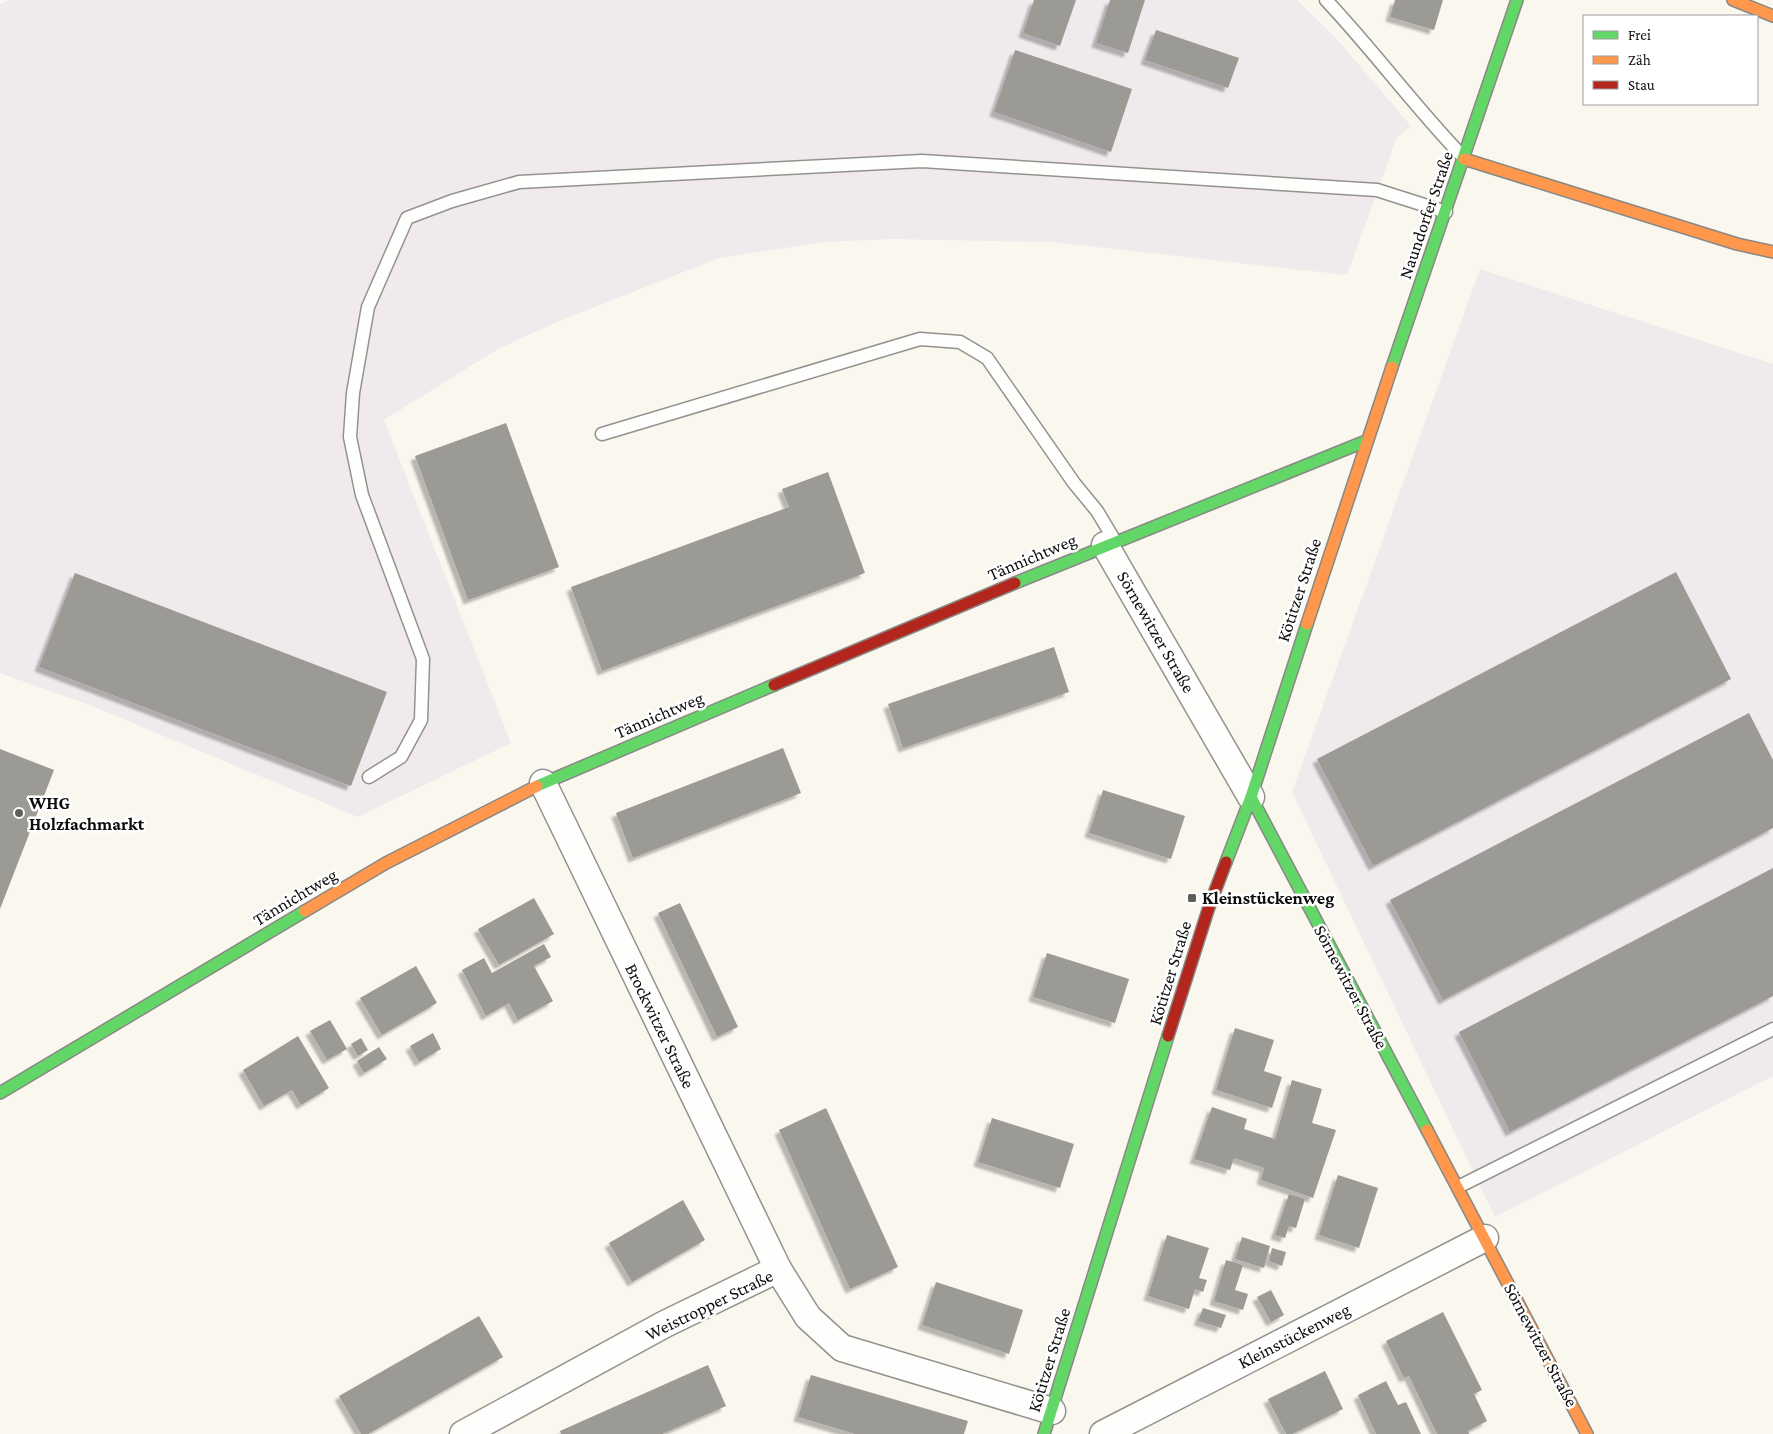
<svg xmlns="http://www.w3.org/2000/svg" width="1773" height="1434" font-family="'Crimson Pro',serif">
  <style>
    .industrial { fill: #f0eaed }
    .building { fill: #9c9a95; filter: url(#shadow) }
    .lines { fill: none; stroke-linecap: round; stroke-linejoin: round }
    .lane-casing { stroke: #93928e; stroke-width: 15 }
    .street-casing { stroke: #93928e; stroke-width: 29 }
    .fast-casing { stroke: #8a8885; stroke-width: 14 }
    .slow-casing { stroke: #8a8885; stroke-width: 14 }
    .jam-casing { stroke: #8a8885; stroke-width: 14 }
    .lane { stroke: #fefefd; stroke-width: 12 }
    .street { stroke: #fefefd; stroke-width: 26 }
    .fast { stroke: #63d668; stroke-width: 11 }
    .slow { stroke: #ff974d; stroke-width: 11 }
    .jam { stroke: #b3261e; stroke-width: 11 }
    .poi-dot { fill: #5f5e5b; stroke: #fff; stroke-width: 2 }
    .labels { text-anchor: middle; stroke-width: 5; stroke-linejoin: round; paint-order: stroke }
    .street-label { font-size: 18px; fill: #0c0c0c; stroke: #fff }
    .poi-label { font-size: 18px; font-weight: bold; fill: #0c0c0c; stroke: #fff; text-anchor: start }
  </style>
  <defs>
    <filter id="shadow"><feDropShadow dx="-4.5" dy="4.5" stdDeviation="1" flood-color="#0004"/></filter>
  </defs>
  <rect width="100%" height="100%" fill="#faf7ef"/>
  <!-- industrial -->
  <g class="industrial">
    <polygon points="10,0 1297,0 1336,38 1411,126 1397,137 1347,275 1051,242 892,239 825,242 719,258 552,324 498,349 384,420 511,743 358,817 92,706 0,673 0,4"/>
    <polygon points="1480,269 1773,364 1773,1076 1495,1217 1292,792"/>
  </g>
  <!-- building -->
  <g class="building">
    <polygon points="1034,0 1076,0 1060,46 1023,33"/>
    <polygon points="1110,0 1145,0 1128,53 1096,43"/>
    <polygon points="1395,0 1443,0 1434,30 1390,17"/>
    <polygon points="1156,30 1239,58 1228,88 1145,60"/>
    <polygon points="1015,50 1132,89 1111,152 994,112"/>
    <polygon points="506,423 559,567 468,600 415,456"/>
    <polygon points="828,472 865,573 602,671 571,587 789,507 782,489"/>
    <polygon points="1676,572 1731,679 1373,866 1317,759"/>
    <polygon points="75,573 387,692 351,786 39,667"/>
    <polygon points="1054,647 1069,692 903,748 888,704"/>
    <polygon points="1749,713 1773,760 1773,828 1443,1000 1390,900"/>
    <polygon points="783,748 801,793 633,858 616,813"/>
    <polygon points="0,749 54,770 0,909"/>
    <polygon points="1103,790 1185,816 1171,859 1089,833"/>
    <polygon points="1773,868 1773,996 1510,1132 1459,1032"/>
    <polygon points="534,898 554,934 499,965 478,929"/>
    <polygon points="680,903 738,1027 717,1037 658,913"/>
    <polygon points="544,944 551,957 534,966 553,1001 518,1020 509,1003 486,1016 462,970 484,958 492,973"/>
    <polygon points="1047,953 1129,979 1115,1023 1033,997"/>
    <polygon points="416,966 437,1003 382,1035 360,998"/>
    <polygon points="330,1020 347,1049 327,1060 310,1031"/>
    <polygon points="1235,1028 1274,1040 1264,1071 1282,1077 1272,1108 1216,1090"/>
    <polygon points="433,1033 441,1049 419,1062 410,1046"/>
    <polygon points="298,1036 329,1088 301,1105 292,1090 264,1106 243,1070"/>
    <polygon points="361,1038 368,1050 358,1056 351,1044"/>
    <polygon points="379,1047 387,1059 364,1073 357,1061"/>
    <polygon points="1292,1080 1322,1089 1312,1123 1336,1130 1313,1198 1261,1180 1264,1168 1234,1158 1230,1170 1194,1159 1212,1107 1247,1119 1244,1129 1275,1139"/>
    <polygon points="826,1108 898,1267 850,1289 779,1130"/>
    <polygon points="992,1118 1074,1144 1060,1188 978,1162"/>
    <polygon points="1338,1175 1378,1188 1359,1248 1319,1235"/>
    <polygon points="1289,1194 1305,1199 1296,1228 1289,1226 1285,1238 1275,1235"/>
    <polygon points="683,1200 705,1240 632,1282 609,1243"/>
    <polygon points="1167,1235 1209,1248 1199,1278 1207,1280 1203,1292 1195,1289 1189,1309 1148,1296"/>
    <polygon points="1242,1237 1270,1246 1264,1268 1235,1259"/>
    <polygon points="1272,1248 1286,1252 1282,1266 1269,1261"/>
    <polygon points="1226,1260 1243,1265 1235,1290 1248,1294 1243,1310 1214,1301"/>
    <polygon points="936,1282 1023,1310 1009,1354 922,1325"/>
    <polygon points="1271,1290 1284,1315 1271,1322 1257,1297"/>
    <polygon points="1203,1308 1226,1315 1221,1328 1198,1321"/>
    <polygon points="1443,1312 1482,1390 1474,1394 1487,1421 1468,1431 1469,1434 1437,1434 1409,1376 1404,1378 1386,1341"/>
    <polygon points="479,1316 503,1357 368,1434 361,1434 339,1396"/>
    <polygon points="708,1365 726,1406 662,1434 561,1434 560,1431"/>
    <polygon points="1325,1371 1343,1409 1292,1434 1286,1434 1268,1399"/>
    <polygon points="811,1375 968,1421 964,1434 855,1434 798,1417"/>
    <polygon points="1386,1381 1398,1405 1406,1402 1421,1434 1376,1434 1358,1395"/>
  </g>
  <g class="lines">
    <!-- lane casing -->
    <g class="lane-casing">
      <g id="lane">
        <path d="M1326 0C1374 51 1415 107 1464 158"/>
        <polyline points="602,434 920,339 960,342 987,358 1074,483 1097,511 1115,541"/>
        <polyline points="369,777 401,757 421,720 423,659 362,495 350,437 353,393 368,307 407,218 452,201 519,182 922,161 1377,190 1446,212"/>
        <polyline points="1458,1187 1773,1029"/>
      </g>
    </g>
    <!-- street casing -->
    <g class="street-casing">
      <g id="street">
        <polyline points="1105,545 1251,797"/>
        <polyline points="543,783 778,1269"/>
        <polyline points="463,1434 665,1324 778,1269 808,1317 842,1348 1052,1411"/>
        <polyline points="1103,1434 1485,1238"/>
      </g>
    </g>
    <!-- fast casing -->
    <g class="fast-casing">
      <g id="fast">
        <polyline points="1392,367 1517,0"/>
        <polyline points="1015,583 1366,441"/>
        <polyline points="537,786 774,685"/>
        <polyline points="1251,797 1427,1130"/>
        <polyline points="1226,862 1251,797 1307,624"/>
        <polyline points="0,1093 305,911"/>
        <polyline points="1044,1434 1168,1036"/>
      </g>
    </g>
    <!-- slow casing -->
    <g class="slow-casing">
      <g id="slow">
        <polyline points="1733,0 1773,16"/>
        <polyline points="1464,159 1737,244 1773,252"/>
        <polyline points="1307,624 1392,367"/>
        <polyline points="305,911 386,863 537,786"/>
        <polyline points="1427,1130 1587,1434"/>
      </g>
    </g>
    <!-- jam casing -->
    <g class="jam-casing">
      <g id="jam">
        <polyline points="774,685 1015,583"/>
        <polyline points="1168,1036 1209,907 1226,862"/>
      </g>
    </g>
    <!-- lane -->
    <use href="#lane" class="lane"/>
    <!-- street -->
    <use href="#street" class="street"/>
    <!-- fast -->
    <use href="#fast" class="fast"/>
    <!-- slow -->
    <use href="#slow" class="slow"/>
    <!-- jam -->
    <use href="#jam" class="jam"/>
  </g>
  <!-- markers -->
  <g class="poi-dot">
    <circle cx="19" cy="813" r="5"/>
    <rect x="1187" y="893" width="10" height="10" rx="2.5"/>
  </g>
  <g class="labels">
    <!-- street labels -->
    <g class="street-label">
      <text transform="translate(1426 215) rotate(-71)" y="6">Naundorfer Straße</text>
      <text transform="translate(1032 557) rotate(-23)" y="6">Tännichtweg</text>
      <text transform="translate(1299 590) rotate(-72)" y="6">Kötitzer Straße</text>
      <text transform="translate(1156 632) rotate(60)" y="6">Sörnewitzer Straße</text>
      <text transform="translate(659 715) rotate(-23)" y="6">Tännichtweg</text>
      <text transform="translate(295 897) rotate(-31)" y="6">Tännichtweg</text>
      <text transform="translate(1170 973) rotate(-73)" y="6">Kötitzer Straße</text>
      <text transform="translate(1351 987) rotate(62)" y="6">Sörnewitzer Straße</text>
      <text transform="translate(660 1026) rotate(64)" y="6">Brockwitzer Straße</text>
      <text transform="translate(709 1305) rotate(-26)" y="6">Weistropper Straße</text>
      <text transform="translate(1294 1336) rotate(-27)" y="6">Kleinstückenweg</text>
      <text transform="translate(1541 1345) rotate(62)" y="6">Sörnewitzer Straße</text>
      <text transform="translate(1049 1360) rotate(-73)" y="6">Kötitzer Straße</text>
    </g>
    <!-- poi labels -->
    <g class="poi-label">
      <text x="29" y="809">WHG<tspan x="29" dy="21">Holzfachmarkt</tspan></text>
      <text x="1202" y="904">Kleinstückenweg</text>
    </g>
  </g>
  <!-- legend -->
  <rect x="1583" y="15" width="175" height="90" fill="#ffffff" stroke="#9e9e9e"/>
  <rect x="1593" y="31" width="25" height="8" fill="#63d668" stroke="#9e9e9e"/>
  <text x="1628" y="40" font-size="15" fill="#0c0c0c">Frei</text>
  <rect x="1593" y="56" width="25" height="8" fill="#ff974d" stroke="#9e9e9e"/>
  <text x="1628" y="65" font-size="15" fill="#0c0c0c">Zäh</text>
  <rect x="1593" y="81" width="25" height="8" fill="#b3261e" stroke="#9e9e9e"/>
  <text x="1628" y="90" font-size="15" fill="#0c0c0c">Stau</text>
</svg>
